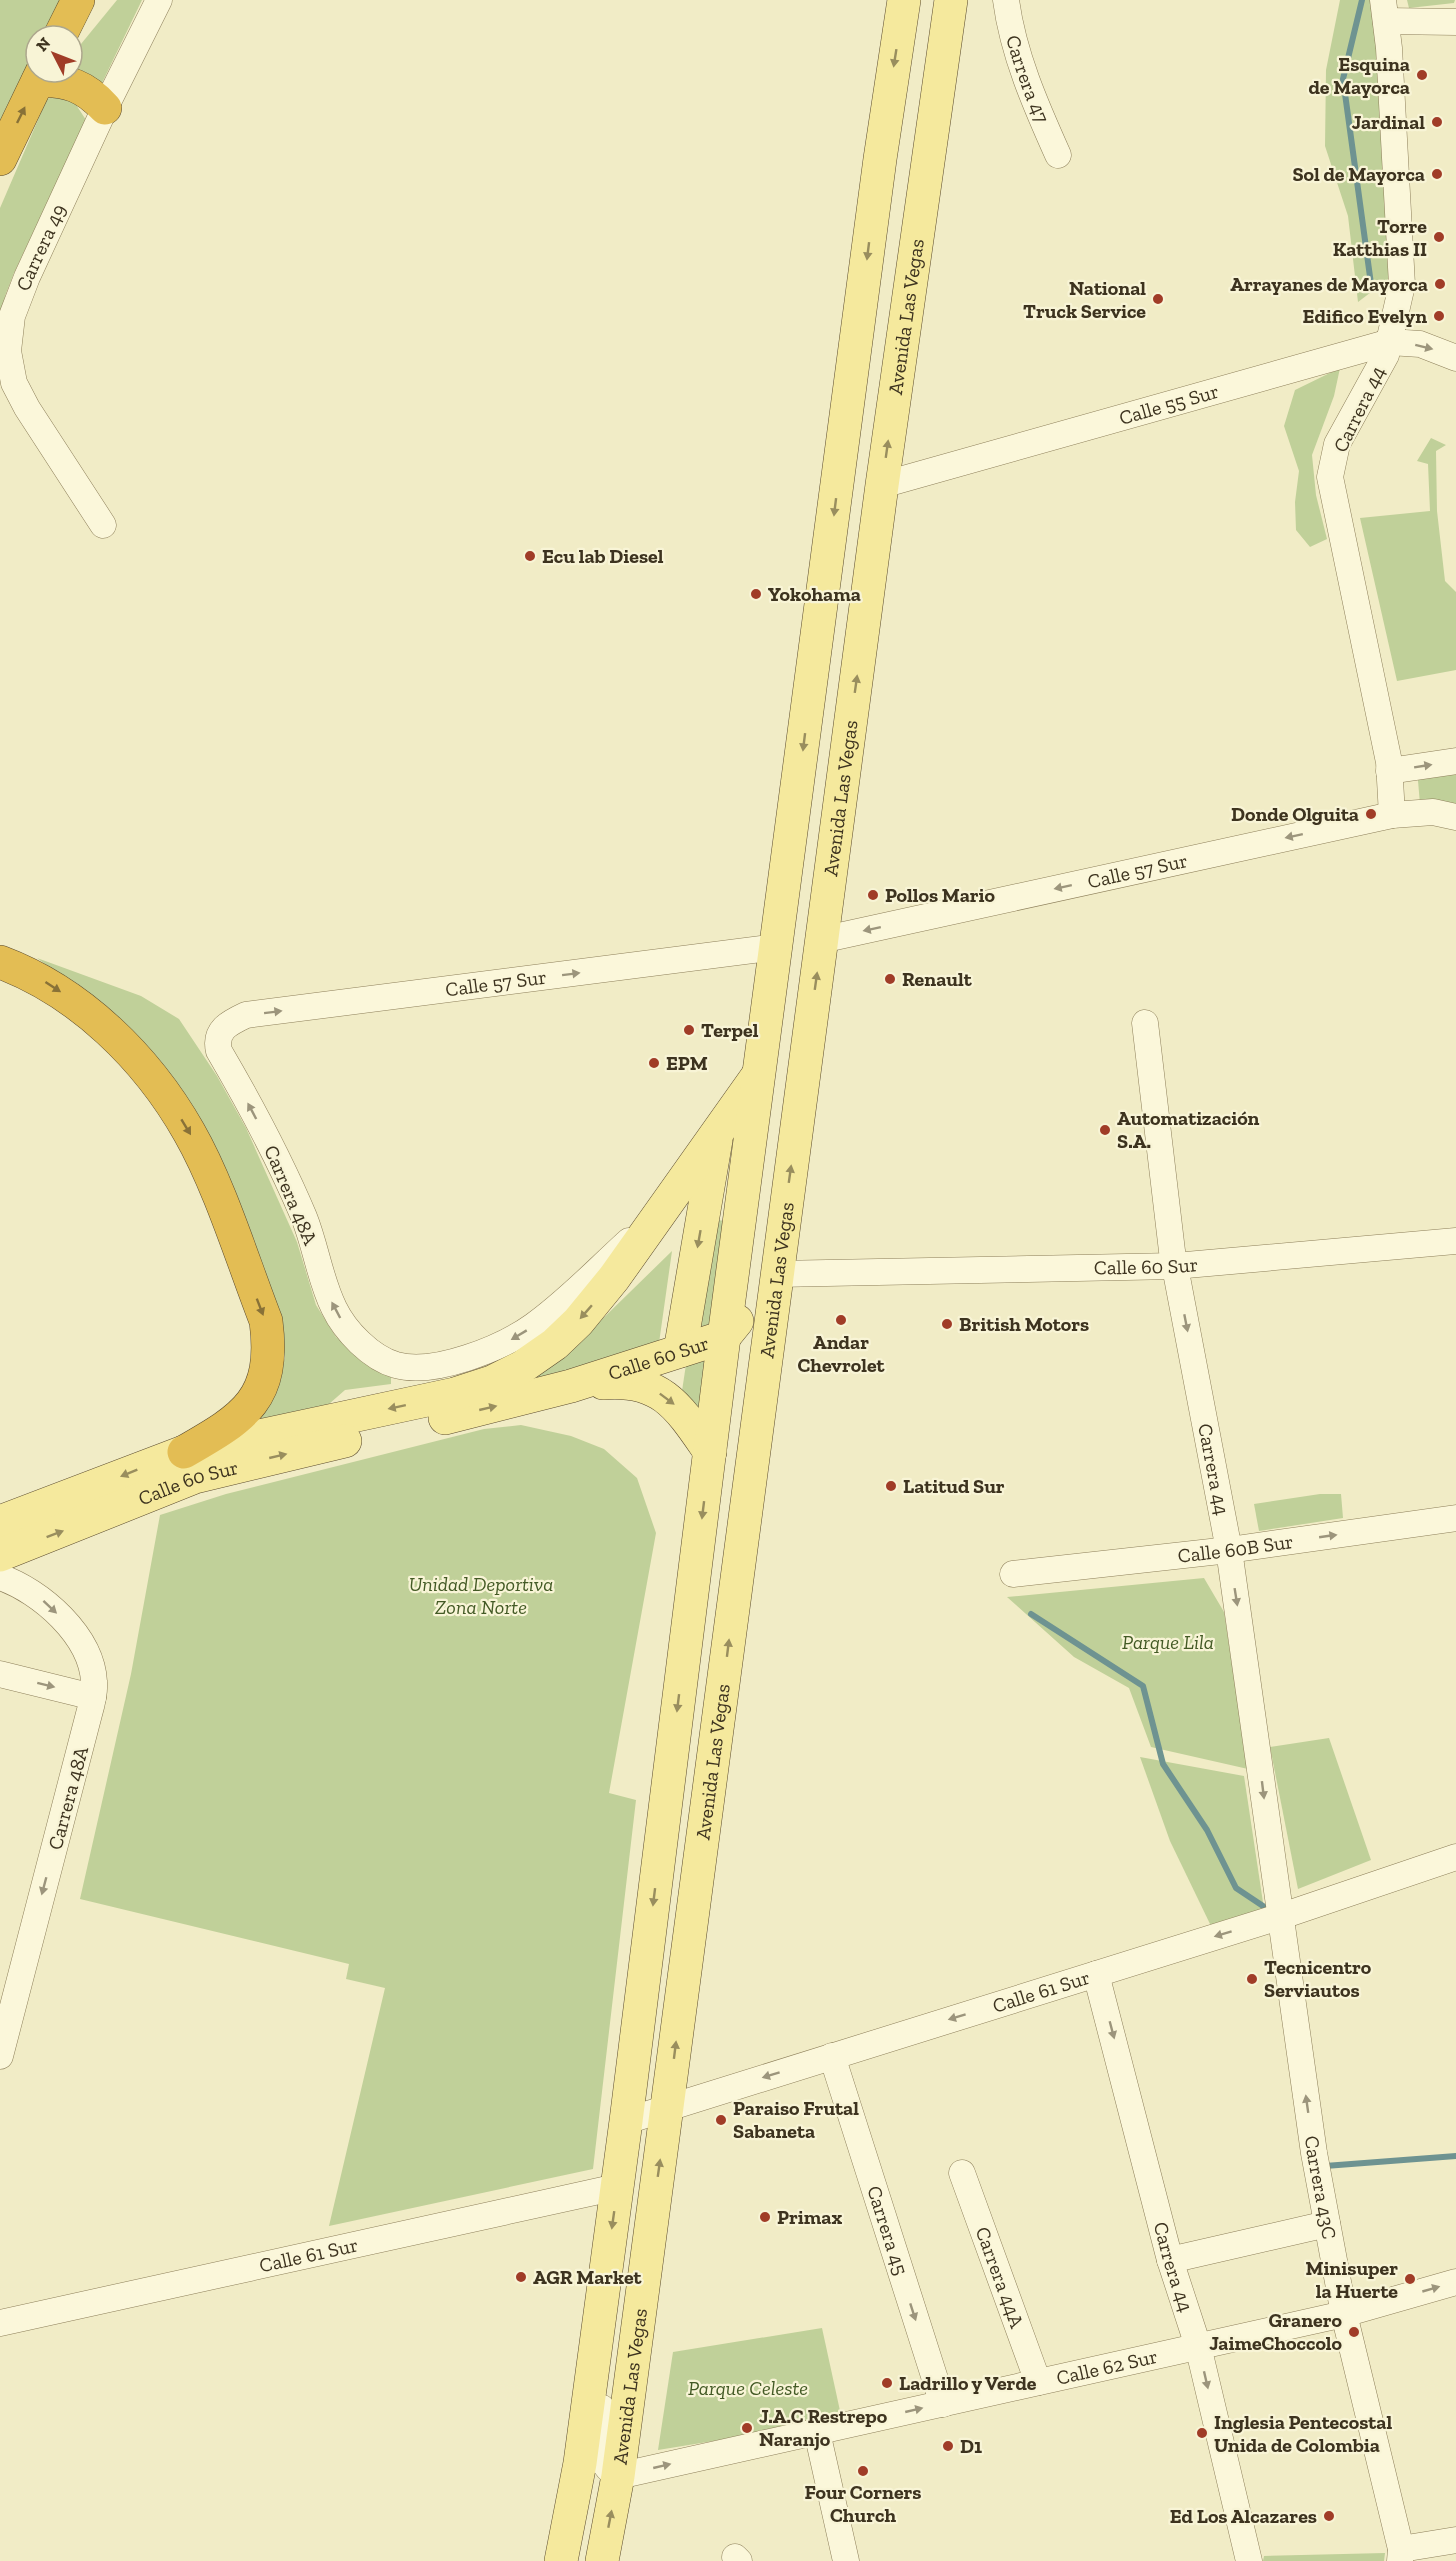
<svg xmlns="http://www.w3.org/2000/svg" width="1456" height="2561" font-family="'Zilla Slab',serif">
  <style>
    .green { fill: #c0d099 }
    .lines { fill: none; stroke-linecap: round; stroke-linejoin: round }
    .stream { stroke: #6e9391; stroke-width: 6 }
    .minor-casing { stroke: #8d7f5a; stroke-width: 27 }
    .major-casing { stroke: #5b4b2f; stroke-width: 34 }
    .highway-casing { stroke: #5b4b2f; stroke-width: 34 }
    .minor { stroke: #fbf7da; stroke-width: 26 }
    .major { stroke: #f5e99d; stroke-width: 33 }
    .highway { stroke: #e3bd54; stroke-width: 33 }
    .oneway { fill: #998e5e }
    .oneway2 { fill: #887137 }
    .oneway3 { fill: #9c957c }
    .poi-dot { fill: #a03c27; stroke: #f8f4d6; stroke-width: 2 }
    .labels { text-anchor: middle; stroke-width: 4.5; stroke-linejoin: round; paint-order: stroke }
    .poi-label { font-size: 20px; font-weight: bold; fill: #3d331f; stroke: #f8f4d6; text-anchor: start }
    .street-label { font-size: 20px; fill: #3d331f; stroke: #f8f4d6 }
    .park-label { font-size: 20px; font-style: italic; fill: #435a25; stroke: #f8f4d6 }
  </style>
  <rect width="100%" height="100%" fill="#f1ecc6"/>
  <!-- green -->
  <g class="green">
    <polygon points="0,0 61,0 43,36 36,36 36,51 0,124"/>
    <polygon points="117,0 142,0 102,83 72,70 72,55"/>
    <polygon points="1340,0 1376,0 1391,277 1358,302 1348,216 1325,146 1326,70"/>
    <polygon points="1407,0 1455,0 1454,3 1409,8"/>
    <polygon points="59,95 73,100 86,120 14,273 5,296 0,336 0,208 47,99"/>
    <polygon points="1340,368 1334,396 1312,455 1316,495 1327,539 1310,547 1296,530 1295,502 1299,471 1284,426 1295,390"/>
    <polygon points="1431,438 1446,445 1436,451 1437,511 1445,581 1456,592 1456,670 1397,681 1360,518 1430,511 1428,464 1417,461"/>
    <polygon points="1456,766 1456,810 1420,804 1417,769"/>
    <polygon points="37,958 141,996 179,1019 217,1076 246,1128 297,1242 316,1305 336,1337 361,1356 391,1370 391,1384 345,1390 321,1411 248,1424 275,1390 285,1358 279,1322 235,1199 86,995"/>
    <polygon points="708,1219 734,1222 705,1421 682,1391"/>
    <polygon points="672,1251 659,1343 502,1389 586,1335"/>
    <polygon points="521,1425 571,1436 604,1449 637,1478 656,1533 609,1793 636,1800 593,2169 329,2226 385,1988 346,1979 349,1964 80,1899 131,1674 160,1515 226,1494 484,1429"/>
    <polygon points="1320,1494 1341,1494 1343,1518 1259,1531 1254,1504"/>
    <polygon points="1204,1578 1224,1612 1248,1769 1151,1747 1129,1688 1074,1657 1007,1597"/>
    <polygon points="1329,1738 1371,1860 1298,1889 1270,1747"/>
    <polygon points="1140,1757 1244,1776 1264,1909 1211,1926 1170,1841"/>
    <polygon points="822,2328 842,2420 658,2450 673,2352"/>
    <polygon points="1385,2553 1384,2561 1263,2561 1264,2556"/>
  </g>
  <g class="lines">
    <!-- stream -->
    <g class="stream">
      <polyline points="1362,0 1343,79 1371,284"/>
      <polyline points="1031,1614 1143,1686 1163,1764 1207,1830 1236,1888 1266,1908"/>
      <polyline points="1325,2166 1456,2156"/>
    </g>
    <!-- minor casing -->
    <g class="minor-casing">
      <g id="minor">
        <path id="s1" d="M1006 0C1013 54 1036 106 1058 155"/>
        <polyline points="1383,0 1389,48 1402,285 1386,355 1337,444 1330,477 1389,762 1392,815"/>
        <polyline points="1386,21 1456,22"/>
        <path id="s2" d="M882 485 1390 342 1420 344 1456 358"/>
        <path id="s3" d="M103 525 27 408 14 383 8 351 12 316 27 277 105 108 159 0"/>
        <polyline points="1389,771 1456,761"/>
        <path id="s4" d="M821 940 1392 815 1433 812 1456 817"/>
        <path id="s5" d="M1145 1023 1172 1251 1229 1550 1314 2153 1344 2314 1401 2549 1400 2561"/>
        <path id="s6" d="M629 1241C598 1269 567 1302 533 1326 502 1348 434 1376 396 1365 371 1358 345 1331 334 1308 320 1280 316 1247 304 1217 280 1160 250 1104 219 1051 214 1030 229 1023 246 1015L777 947"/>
        <path id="s7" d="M776 1274 1175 1266 1456 1241"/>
        <path id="s8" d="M1013 1574 1229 1550 1456 1518"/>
        <path d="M0 1577C41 1591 92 1636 94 1682 95 1693 92 1704 89 1714L0 2056"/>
        <polyline points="0,1674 93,1697"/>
        <path id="s9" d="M1096 1974 1170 2260 1198 2346 1249 2561"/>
        <path id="s10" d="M832 2056 943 2404"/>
        <path id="s11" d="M626 2121 1279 1917 1456 1857"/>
        <path id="s12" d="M962 2173 1038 2382"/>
        <polyline points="1170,2260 1327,2224"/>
        <path id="s13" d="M0 2323 617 2187"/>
        <path id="s14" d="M602 2408C599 2432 593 2463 618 2476L1344 2314 1456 2282"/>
        <polyline points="817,2432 846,2561"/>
        <polyline points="1401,2549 1456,2540"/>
        <polyline points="735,2557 739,2561"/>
      </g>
    </g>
    <!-- major casing -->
    <g class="major-casing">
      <g id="major">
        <polyline points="680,1351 716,1140"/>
        <path d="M603 1383C662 1378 679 1407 710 1452"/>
        <path id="s15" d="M445 1418 571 1386 724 1337 737 1321"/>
        <polyline points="0,1522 184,1452 455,1394 492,1382 522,1367 555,1344 578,1322 614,1278 758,1075"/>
        <path id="s16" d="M0 1555 195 1477 345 1441"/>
        <polyline points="561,2561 580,2463 626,2121 724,1337 880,159 904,0"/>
        <path id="s17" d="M602 2561 618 2476 882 485 951 0"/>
      </g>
    </g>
    <!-- highway casing -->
    <g class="highway-casing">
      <g id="highway">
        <polyline points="60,36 78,0"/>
        <path d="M38 81C67 79 86 87 105 108"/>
        <polyline points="0,159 42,72"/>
        <path d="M0 962C80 992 147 1058 189 1132 220 1186 243 1262 266 1321 276 1399 245 1417 184 1452"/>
      </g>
    </g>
    <!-- minor -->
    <use href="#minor" class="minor"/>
    <!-- major -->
    <use href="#major" class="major"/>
    <!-- highway -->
    <use href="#highway" class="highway"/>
  </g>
  <!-- one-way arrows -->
  <defs><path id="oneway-solid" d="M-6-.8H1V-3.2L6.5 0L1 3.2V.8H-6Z" transform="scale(1.5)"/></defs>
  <g class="oneway">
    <use href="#oneway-solid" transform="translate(895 58) rotate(99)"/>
    <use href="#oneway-solid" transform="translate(868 251) rotate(97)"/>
    <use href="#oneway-solid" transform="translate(887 449) rotate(-82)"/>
    <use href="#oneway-solid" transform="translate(835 507) rotate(97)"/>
    <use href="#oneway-solid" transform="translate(856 684) rotate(-82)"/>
    <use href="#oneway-solid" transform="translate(804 742) rotate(97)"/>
    <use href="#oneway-solid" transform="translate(816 981) rotate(-82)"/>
    <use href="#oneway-solid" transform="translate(790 1174) rotate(-82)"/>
    <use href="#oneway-solid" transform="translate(699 1239) rotate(100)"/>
    <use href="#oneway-solid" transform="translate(586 1312) rotate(131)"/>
    <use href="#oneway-solid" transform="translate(667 1399) rotate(37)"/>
    <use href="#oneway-solid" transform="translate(397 1407) rotate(168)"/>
    <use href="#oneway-solid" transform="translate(488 1408) rotate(-13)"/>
    <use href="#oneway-solid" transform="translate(278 1456) rotate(-13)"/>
    <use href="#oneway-solid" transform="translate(129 1473) rotate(158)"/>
    <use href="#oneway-solid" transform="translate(703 1510) rotate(97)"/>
    <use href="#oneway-solid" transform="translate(55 1534) rotate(-21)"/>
    <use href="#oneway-solid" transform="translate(728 1648) rotate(-83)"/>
    <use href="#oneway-solid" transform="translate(678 1703) rotate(97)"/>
    <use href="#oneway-solid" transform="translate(654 1897) rotate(97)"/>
    <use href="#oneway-solid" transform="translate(675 2050) rotate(-83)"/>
    <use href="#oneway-solid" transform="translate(659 2168) rotate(-82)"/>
    <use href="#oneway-solid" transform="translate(613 2220) rotate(98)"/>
    <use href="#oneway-solid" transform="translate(610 2519) rotate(-79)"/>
  </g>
  <g class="oneway2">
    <use href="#oneway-solid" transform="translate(21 115) rotate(-64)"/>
    <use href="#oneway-solid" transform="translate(53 987) rotate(33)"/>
    <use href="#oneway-solid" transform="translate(186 1127) rotate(59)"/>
    <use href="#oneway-solid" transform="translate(260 1307) rotate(69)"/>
  </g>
  <g class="oneway3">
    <use href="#oneway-solid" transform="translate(1424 347) rotate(14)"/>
    <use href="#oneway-solid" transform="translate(1423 766) rotate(-9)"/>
    <use href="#oneway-solid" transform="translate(1294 836) rotate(168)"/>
    <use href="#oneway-solid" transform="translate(1063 887) rotate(168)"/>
    <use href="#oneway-solid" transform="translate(872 929) rotate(168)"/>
    <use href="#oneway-solid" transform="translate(571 974) rotate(-7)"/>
    <use href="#oneway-solid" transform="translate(273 1012) rotate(-7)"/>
    <use href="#oneway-solid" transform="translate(252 1111) rotate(-118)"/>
    <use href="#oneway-solid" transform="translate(336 1310) rotate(-118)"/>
    <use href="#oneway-solid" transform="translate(1186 1323) rotate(79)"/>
    <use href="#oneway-solid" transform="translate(519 1335) rotate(149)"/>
    <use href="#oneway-solid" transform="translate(1328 1536) rotate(-8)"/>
    <use href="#oneway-solid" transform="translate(1236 1597) rotate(81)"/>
    <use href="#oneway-solid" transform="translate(50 1607) rotate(43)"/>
    <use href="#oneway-solid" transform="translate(46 1685) rotate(14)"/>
    <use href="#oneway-solid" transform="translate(1263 1790) rotate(83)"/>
    <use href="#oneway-solid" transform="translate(44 1886) rotate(105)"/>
    <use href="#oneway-solid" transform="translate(1223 1934) rotate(163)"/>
    <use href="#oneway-solid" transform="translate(957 2017) rotate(163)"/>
    <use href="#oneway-solid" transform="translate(1112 2030) rotate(75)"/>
    <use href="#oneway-solid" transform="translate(771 2075) rotate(163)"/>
    <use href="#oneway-solid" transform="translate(1307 2104) rotate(-98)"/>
    <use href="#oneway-solid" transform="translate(1431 2289) rotate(-16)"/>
    <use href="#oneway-solid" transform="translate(913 2312) rotate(72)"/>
    <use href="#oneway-solid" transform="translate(1206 2380) rotate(77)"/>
    <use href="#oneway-solid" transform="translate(914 2410) rotate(-13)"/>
    <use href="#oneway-solid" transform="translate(662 2466) rotate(-13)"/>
  </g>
  <!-- markers -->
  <g class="poi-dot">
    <circle cx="1422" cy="75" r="6"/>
    <circle cx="1437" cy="122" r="6"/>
    <circle cx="1437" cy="174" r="6"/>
    <circle cx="1439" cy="237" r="6"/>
    <circle cx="1440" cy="284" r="6"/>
    <circle cx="1158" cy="299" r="6"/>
    <circle cx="1439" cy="316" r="6"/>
    <circle cx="530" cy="556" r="6"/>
    <circle cx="756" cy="594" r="6"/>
    <circle cx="1371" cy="814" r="6"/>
    <circle cx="873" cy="895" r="6"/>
    <circle cx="890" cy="979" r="6"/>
    <circle cx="689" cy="1030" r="6"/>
    <circle cx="654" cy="1063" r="6"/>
    <circle cx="1105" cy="1130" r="6"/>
    <circle cx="841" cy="1320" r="6"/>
    <circle cx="947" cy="1324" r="6"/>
    <circle cx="891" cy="1486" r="6"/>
    <circle cx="1252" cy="1979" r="6"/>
    <circle cx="721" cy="2120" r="6"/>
    <circle cx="765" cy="2217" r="6"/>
    <circle cx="521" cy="2277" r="6"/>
    <circle cx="1410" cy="2279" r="6"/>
    <circle cx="1354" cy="2332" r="6"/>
    <circle cx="887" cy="2383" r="6"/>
    <circle cx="747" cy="2428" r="6"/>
    <circle cx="1202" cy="2433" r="6"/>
    <circle cx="948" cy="2446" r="6"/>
    <circle cx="863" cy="2471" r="6"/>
    <circle cx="1329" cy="2516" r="6"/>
  </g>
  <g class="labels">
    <!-- poi labels -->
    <g class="poi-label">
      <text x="1410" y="71" text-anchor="end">Esquina<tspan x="1410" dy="23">de Mayorca</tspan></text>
      <text x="1425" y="129" text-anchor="end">Jardinal</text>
      <text x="1425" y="181" text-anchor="end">Sol de Mayorca</text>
      <text x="1427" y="233" text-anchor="end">Torre<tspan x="1427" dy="23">Katthias II</tspan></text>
      <text x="1428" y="291" text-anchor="end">Arrayanes de Mayorca</text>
      <text x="1146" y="295" text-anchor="end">National<tspan x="1146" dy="23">Truck Service</tspan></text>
      <text x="1427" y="323" text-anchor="end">Edifico Evelyn</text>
      <text x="542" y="563">Ecu lab Diesel</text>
      <text x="768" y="601">Yokohama</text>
      <text x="1359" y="821" text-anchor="end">Donde Olguita</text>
      <text x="885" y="902">Pollos Mario</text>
      <text x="902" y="986">Renault</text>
      <text x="701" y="1037">Terpel</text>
      <text x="666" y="1070">EPM</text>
      <text x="1117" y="1125">Automatización<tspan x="1117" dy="23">S.A.</tspan></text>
      <text x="959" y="1331">British Motors</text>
      <text x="841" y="1349" text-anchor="middle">Andar<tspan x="841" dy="23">Chevrolet</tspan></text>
      <text x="903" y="1493">Latitud Sur</text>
      <text x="1264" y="1974">Tecnicentro<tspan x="1264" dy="23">Serviautos</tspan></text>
      <text x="733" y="2115">Paraiso Frutal<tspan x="733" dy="23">Sabaneta</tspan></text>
      <text x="777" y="2224">Primax</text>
      <text x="1398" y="2275" text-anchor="end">Minisuper<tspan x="1398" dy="23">la Huerte</tspan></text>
      <text x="533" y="2284">AGR Market</text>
      <text x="1342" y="2327" text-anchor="end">Granero<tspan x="1342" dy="23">JaimeChoccolo</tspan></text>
      <text x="899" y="2390">Ladrillo y Verde</text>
      <text x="759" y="2423">J.A.C Restrepo<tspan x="759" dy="23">Naranjo</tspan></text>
      <text x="1214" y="2429">Inglesia Pentecostal<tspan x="1214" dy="23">Unida de Colombia</tspan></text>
      <text x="960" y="2453">D1</text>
      <text x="863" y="2499" text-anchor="middle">Four Corners<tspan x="863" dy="23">Church</tspan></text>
      <text x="1317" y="2523" text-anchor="end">Ed Los Alcazares</text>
    </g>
    <!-- street labels -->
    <g class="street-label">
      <text dy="7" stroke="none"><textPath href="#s1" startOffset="82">Carrera 47</textPath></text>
      <text dy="7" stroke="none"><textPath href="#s3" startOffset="310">Carrera 49</textPath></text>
      <text dy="7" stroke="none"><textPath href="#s17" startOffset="2265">Avenida Las Vegas</textPath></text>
      <text dy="7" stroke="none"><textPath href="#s2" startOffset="298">Calle 55 Sur</textPath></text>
      <text transform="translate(1359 409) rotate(-64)" y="7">Carrera 44</text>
      <text dy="7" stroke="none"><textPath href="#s17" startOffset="1779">Avenida Las Vegas</textPath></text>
      <text dy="7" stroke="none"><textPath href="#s4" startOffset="324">Calle 57 Sur</textPath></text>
      <text dy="7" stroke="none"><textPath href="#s6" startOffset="945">Calle 57 Sur</textPath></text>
      <text transform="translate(291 1195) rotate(67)" y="7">Carrera 48A</text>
      <text dy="7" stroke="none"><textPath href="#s7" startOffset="370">Calle 60 Sur</textPath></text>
      <text dy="7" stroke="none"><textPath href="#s17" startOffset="1293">Avenida Las Vegas</textPath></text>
      <text dy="7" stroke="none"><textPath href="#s15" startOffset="222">Calle 60 Sur</textPath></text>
      <text dy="7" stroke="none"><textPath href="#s5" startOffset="452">Carrera 44</textPath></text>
      <text dy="7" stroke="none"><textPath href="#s16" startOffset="202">Calle 60 Sur</textPath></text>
      <text dy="7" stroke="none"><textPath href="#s8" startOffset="224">Calle 60B Sur</textPath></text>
      <text dy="7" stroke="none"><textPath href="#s17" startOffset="807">Avenida Las Vegas</textPath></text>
      <text transform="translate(68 1798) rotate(-75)" y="7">Carrera 48A</text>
      <text dy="7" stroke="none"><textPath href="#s11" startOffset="435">Calle 61 Sur</textPath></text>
      <text dy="7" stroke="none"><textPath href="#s5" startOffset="1178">Carrera 43C</textPath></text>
      <text dy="7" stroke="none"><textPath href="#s10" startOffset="183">Carrera 45</textPath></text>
      <text dy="7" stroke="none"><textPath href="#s13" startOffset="316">Calle 61 Sur</textPath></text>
      <text dy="7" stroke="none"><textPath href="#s9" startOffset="303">Carrera 44</textPath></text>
      <text dy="7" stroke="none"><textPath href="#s12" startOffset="111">Carrera 44A</textPath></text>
      <text dy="7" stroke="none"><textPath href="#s14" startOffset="576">Calle 62 Sur</textPath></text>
      <text dy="7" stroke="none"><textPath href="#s17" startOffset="177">Avenida Las Vegas</textPath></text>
    </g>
    <!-- park labels -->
    <g class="park-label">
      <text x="481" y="1591">Unidad Deportiva<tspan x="481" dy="23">Zona Norte</tspan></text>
      <text x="1168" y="1649">Parque Lila</text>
      <text x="748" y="2395">Parque Celeste</text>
    </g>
  </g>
  <!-- north arrow -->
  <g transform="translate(54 54) rotate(312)"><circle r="28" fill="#f8f4d6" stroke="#ada78d" stroke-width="1.5"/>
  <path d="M0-4.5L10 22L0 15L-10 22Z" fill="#a03c27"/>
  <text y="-9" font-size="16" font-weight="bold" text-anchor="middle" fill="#3d331f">N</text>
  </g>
</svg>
